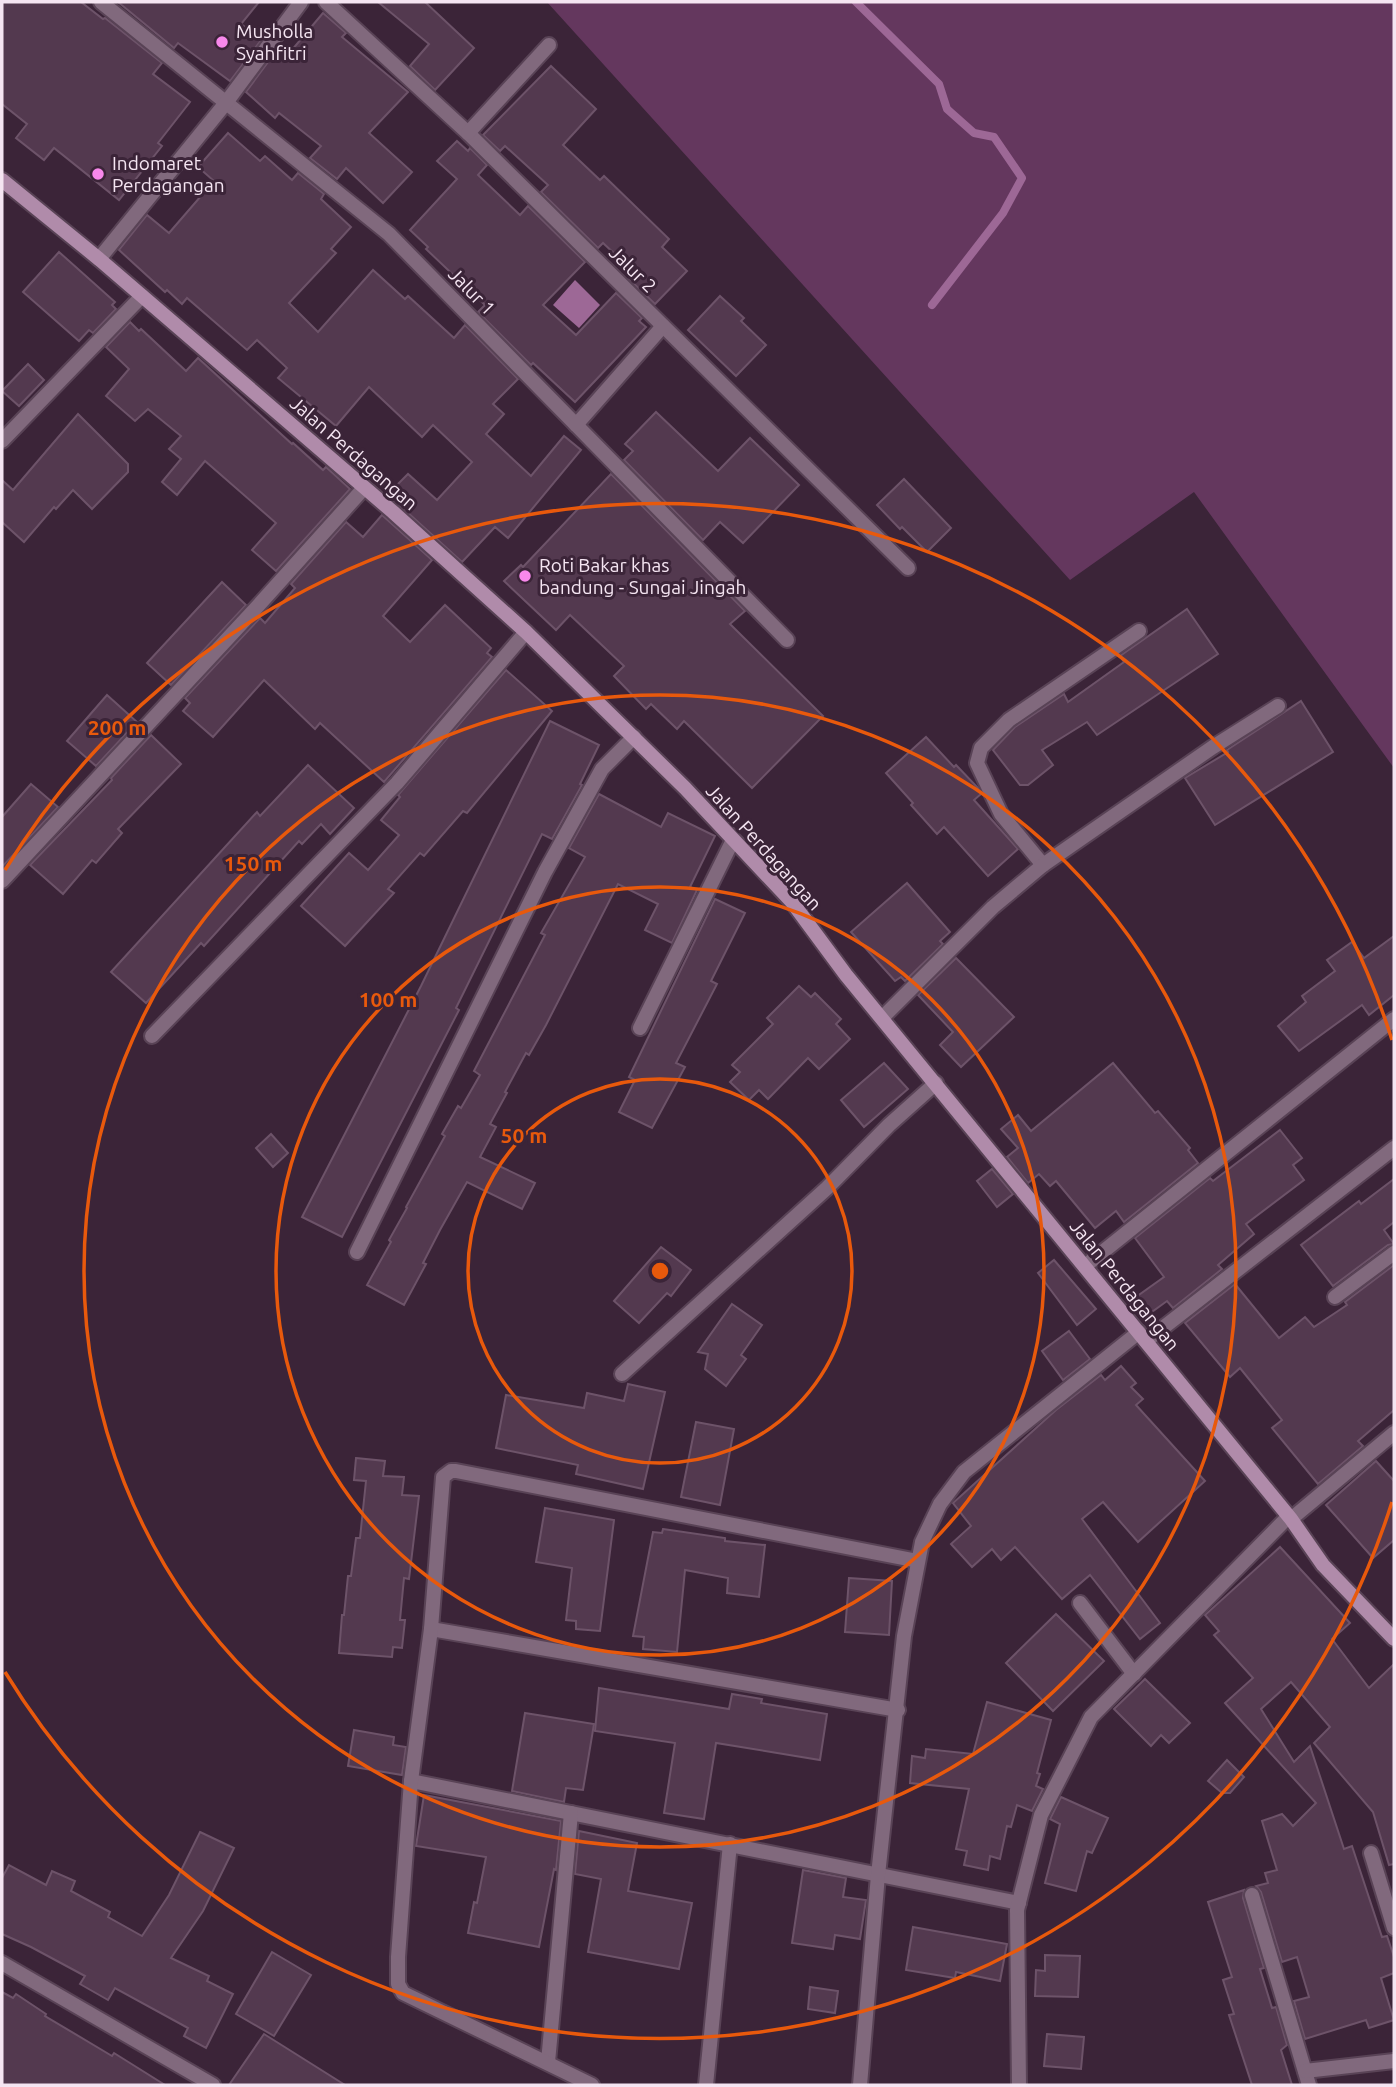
<svg xmlns="http://www.w3.org/2000/svg" width="1396" height="2087" font-family="Ubuntu,sans-serif">
  <style>
    .green { fill: #64375e }
    .water { fill: #9d6896 }
    .lines { fill: none; stroke-linecap: round; stroke-linejoin: round }
    .stream { stroke: #9d6896; stroke-width: 8 }
    .building { fill: #53394f; stroke: #6d5369; stroke-width: 2 }
    .lane-casing { stroke: #594356; stroke-width: 18 }
    .street-casing { stroke: #594356; stroke-width: 18 }
    .secondary-casing { stroke: #594356; stroke-width: 18 }
    .lane { stroke: #81697d; stroke-width: 14 }
    .street { stroke: #81697d; stroke-width: 14 }
    .secondary { stroke: #b08baa; stroke-width: 14 }
    .ring { fill: none; stroke: #e8590c; stroke-width: 3.5 }
    .poi-dot { fill: #f888eb; stroke: #3b2438; stroke-width: 2.5 }
    .labels { text-anchor: middle; stroke-width: 6; stroke-linejoin: round; paint-order: stroke }
    .poi-label { font-size: 19px; fill: #f5e5f2; stroke: #3b2438; text-anchor: start }
    .street-label { font-size: 19px; fill: #f5e5f2; stroke: #3b2438 }
    .centre { fill: #e8590c; stroke: #3b2438; stroke-width: 3.5 }
    .ring-label { font-size: 21px; text-anchor: middle; font-weight: bold; fill: #e8590c; stroke: #3b2438; stroke-width: 6; stroke-linejoin: round; paint-order: stroke }
  </style>
  <rect width="100%" height="100%" fill="#3b2438"/>
  <!-- green -->
  <polygon class="green" points="547,2 1394,2 1394,768 1194,492 1070,580"/>
  <!-- water -->
  <polygon class="water" points="575,280 600,305 579,328 553,305"/>
  <g class="lines">
    <!-- stream -->
    <polyline class="stream" points="856,2 939,84 947,109 974,133 994,137 1022,178 1003,213 932,305"/>
  </g>
  <!-- building -->
  <g class="building">
    <polygon points="2,2 81,2 103,19 105,18 162,63 153,74 190,102 158,143 162,146 119,200 54,148 44,160 16,138 27,124 2,104"/>
    <polygon points="118,2 259,2 241,24 262,39 230,81 178,43 174,48"/>
    <polygon points="378,2 425,2 474,48 435,90 410,66 429,44"/>
    <polygon points="323,13 346,33 342,37 408,92 369,133 412,172 383,203 346,168 337,179 310,158 321,146 279,113 275,118 246,92 277,50 286,57"/>
    <polygon points="551,66 596,109 563,145 600,180 604,176 669,239 662,247 687,271 655,304 629,279 635,273 603,243 598,248 541,192 548,185 505,146 500,151 483,135"/>
    <polygon points="228,133 260,161 265,156 292,180 298,173 324,194 321,199 351,227 331,249 336,253 289,303 318,332 373,270 405,299 408,296 454,338 465,325 518,379 493,404 504,414 486,434 531,476 564,436 581,450 508,538 495,527 462,562 395,501 399,495 393,489 408,474 437,500 472,462 433,425 422,437 369,387 336,426 278,378 287,368 257,340 247,350 187,298 182,304 167,290 165,292 119,250 147,215 169,233 214,181 198,167"/>
    <polygon points="457,141 468,151 470,148 487,165 478,175 520,215 528,206 585,262 543,305 576,335 616,293 642,318 639,321 646,327 575,402 533,363 531,365 478,312 485,305 426,249 428,247 410,230 457,179 437,161"/>
    <polygon points="59,252 115,302 112,305 116,309 93,333 89,330 79,341 23,292"/>
    <polygon points="720,296 744,318 741,321 766,345 736,376 688,330"/>
    <polygon points="130,322 139,331 141,329 186,371 198,358 292,444 293,443 323,470 326,467 350,489 276,571 252,550 276,523 205,461 177,495 162,482 181,459 169,449 181,436 148,409 135,421 106,396 129,369 106,347"/>
    <polygon points="28,364 44,380 19,406 2,391"/>
    <polygon points="656,412 718,471 750,438 799,485 743,543 720,522 703,540 624,460 633,451 625,444"/>
    <polygon points="78,414 128,464 128,472 92,509 73,490 56,509 54,507 24,542 2,522 2,480 13,490"/>
    <polygon points="611,474 745,611 730,624 823,716 752,788 684,721 677,729 651,704 646,709 614,676 624,666 570,615 556,630 504,581 521,565 523,567"/>
    <polygon points="904,479 951,528 927,552 902,527 900,529 877,505"/>
    <polygon points="382,515 432,560 383,616 410,642 445,605 491,648 487,653 492,657 384,782 320,723 315,729 264,680 213,737 183,711 190,703 185,698 260,618 265,623 295,588 291,584 346,522 363,537"/>
    <polygon points="222,582 246,605 171,685 147,663"/>
    <polygon points="1187,609 1218,654 1097,735 1087,722 1042,750 1053,765 1028,785 1020,785 993,750 1015,727 1064,694 1068,702 1124,662 1120,656"/>
    <polygon points="506,670 552,711 467,813 463,811 424,856 420,853 388,889 394,893 345,946 301,906 349,853 368,870 399,835 381,820 400,797 398,795"/>
    <polygon points="107,695 137,722 96,766 67,741"/>
    <polygon points="1301,701 1333,752 1215,825 1185,778 1228,752 1227,750"/>
    <polygon points="550,721 599,745 580,784 582,785 552,839 542,834 456,1008 459,1010 342,1237 302,1217 421,986"/>
    <polygon points="151,735 181,764 118,829 122,833 96,863 92,860 63,894 30,865 112,780 111,778"/>
    <polygon points="926,737 954,767 956,765 979,789 981,794 974,800 1018,849 988,876 944,827 937,834 911,805 913,803 886,773"/>
    <polygon points="308,765 354,808 330,834 321,824 302,844 299,841 204,946 201,943 146,1003 111,972 257,812 260,816"/>
    <polygon points="31,784 58,807 2,867 2,817"/>
    <polygon points="599,794 661,827 668,813 715,836 690,887 697,890 672,943 645,930 658,904 618,884 546,1025 529,1055 526,1053 505,1092 507,1093 490,1124 496,1127 480,1157 535,1183 522,1209 467,1182 440,1230 423,1263 426,1264 404,1305 367,1285 391,1242 389,1240 407,1208 406,1207 445,1136 442,1134 458,1106 461,1108 480,1075 474,1071 545,935 541,933 585,857 569,848"/>
    <polygon points="907,883 950,932 940,941 943,944 905,981 901,977 895,981 851,932"/>
    <polygon points="715,899 745,913 711,981 717,984 676,1063 685,1067 652,1128 619,1112 635,1080 629,1077"/>
    <polygon points="1394,936 1394,995 1369,1015 1362,1005 1299,1051 1278,1026 1306,1002 1302,996 1335,971 1327,960 1352,942 1364,958"/>
    <polygon points="956,958 1014,1017 961,1067 940,1045 953,1032 918,995"/>
    <polygon points="799,986 811,997 815,993 841,1019 836,1024 850,1039 819,1069 808,1058 768,1099 759,1090 749,1100 730,1082 740,1072 732,1065 773,1024 767,1018"/>
    <polygon points="884,1063 908,1089 864,1127 841,1100"/>
    <polygon points="1113,1063 1155,1113 1158,1111 1190,1148 1188,1150 1198,1163 1124,1222 1116,1211 1095,1228 1056,1181 1050,1186 1039,1174 1028,1183 1007,1157 1018,1148 1001,1129 1018,1115 1031,1131"/>
    <polygon points="1280,1130 1302,1158 1293,1165 1304,1180 1246,1224 1254,1234 1218,1265 1222,1269 1173,1308 1167,1301 1149,1314 1136,1297 1164,1277 1135,1238 1210,1178 1213,1181"/>
    <polygon points="271,1134 288,1153 273,1167 256,1148"/>
    <polygon points="992,1169 1013,1194 997,1207 977,1181"/>
    <polygon points="1394,1179 1394,1222 1384,1230 1394,1244 1388,1245 1333,1286 1301,1245 1359,1201 1361,1204"/>
    <polygon points="661,1247 691,1270 671,1296 667,1293 639,1323 614,1301"/>
    <polygon points="1054,1260 1096,1309 1077,1325 1038,1273"/>
    <polygon points="1394,1265 1394,1410 1358,1441 1363,1446 1318,1484 1272,1428 1282,1420 1240,1368 1230,1377 1185,1323 1235,1284 1279,1338 1305,1317 1314,1327 1347,1305 1345,1302"/>
    <polygon points="732,1304 762,1325 741,1355 746,1359 726,1386 705,1369 708,1354 698,1352"/>
    <polygon points="1069,1331 1090,1359 1063,1380 1042,1351"/>
    <polygon points="1121,1366 1136,1383 1131,1387 1143,1399 1136,1405 1205,1481 1138,1542 1103,1502 1082,1519 1160,1623 1140,1639 1090,1575 1062,1599 1015,1547 1001,1560 992,1549 972,1567 951,1544 971,1526 953,1503 1056,1410 1101,1375 1105,1380"/>
    <polygon points="628,1384 665,1392 643,1489 576,1474 578,1465 496,1448 506,1395 584,1408 587,1393 624,1401"/>
    <polygon points="696,1422 734,1429 720,1505 681,1497"/>
    <polygon points="356,1458 385,1461 383,1476 404,1477 402,1495 419,1496 409,1579 404,1578 400,1620 405,1620 402,1648 393,1647 392,1657 339,1653 342,1615 344,1615 348,1576 351,1576 356,1538 360,1538 366,1481 354,1480"/>
    <polygon points="1376,1461 1394,1481 1394,1540 1373,1558 1326,1505"/>
    <polygon points="545,1508 614,1520 600,1631 576,1629 576,1621 566,1620 572,1568 536,1562"/>
    <polygon points="663,1529 725,1538 725,1541 765,1545 759,1597 727,1593 728,1578 685,1570 677,1652 643,1649 644,1637 633,1636 653,1532 662,1533"/>
    <polygon points="1280,1547 1350,1623 1332,1639 1369,1688 1394,1664 1394,1864 1389,1865 1373,1812 1314,1743 1330,1727 1291,1682 1261,1709 1294,1762 1310,1746 1344,1849 1352,1846 1382,1937 1387,1936 1394,1957 1394,1973 1381,1978 1394,2020 1369,2028 1366,2020 1305,2039 1294,2001 1309,1997 1297,1957 1282,1962 1261,1892 1256,1886 1268,1883 1265,1873 1277,1870 1262,1821 1282,1814 1293,1826 1316,1803 1225,1703 1253,1678 1214,1635 1219,1631 1205,1615"/>
    <polygon points="849,1578 892,1581 889,1635 845,1632"/>
    <polygon points="1056,1614 1104,1661 1053,1711 1006,1663"/>
    <polygon points="1145,1679 1190,1723 1169,1743 1161,1735 1151,1746 1114,1709"/>
    <polygon points="599,1688 729,1709 732,1694 762,1699 761,1703 827,1714 820,1760 716,1743 704,1819 664,1813 675,1743 595,1731"/>
    <polygon points="987,1702 1051,1720 1037,1773 1040,1774 1036,1786 1043,1789 1032,1811 1017,1805 1011,1827 1007,1826 1000,1859 990,1856 988,1870 964,1865 967,1851 956,1849 969,1789 910,1783 912,1756 925,1758 926,1749 973,1754"/>
    <polygon points="525,1713 594,1724 583,1790 566,1788 564,1802 512,1791"/>
    <polygon points="354,1730 394,1737 393,1745 406,1747 402,1775 348,1766"/>
    <polygon points="1227,1760 1244,1777 1230,1793 1222,1793 1208,1781"/>
    <polygon points="424,1795 561,1821 556,1870 554,1869 539,1947 468,1933 474,1902 477,1903 486,1857 416,1846"/>
    <polygon points="1061,1797 1108,1818 1092,1853 1087,1851 1076,1891 1045,1883 1060,1824 1050,1819"/>
    <polygon points="579,1831 637,1843 628,1891 692,1903 679,1969 588,1952 601,1879 575,1874"/>
    <polygon points="200,1832 234,1848 203,1911 171,1958 209,1976 207,1981 233,1994 206,2048 184,2036 188,2028 115,1988 108,2000 80,1984 85,1976 31,1947 2,1934 2,1878 9,1865 46,1885 52,1871 75,1881 71,1891 110,1912 108,1917 142,1936 169,1895"/>
    <polygon points="803,1870 846,1878 843,1897 866,1900 860,1939 835,1935 833,1949 792,1943"/>
    <polygon points="1244,1890 1243,1898 1264,1968 1260,1969 1272,2008 1276,2007 1287,2045 1281,2050 1292,2085 1252,2085 1229,2015 1234,2014 1223,1980 1232,1977 1208,1902"/>
    <polygon points="913,1927 1007,1944 1000,1981 956,1972 955,1978 906,1970"/>
    <polygon points="272,1952 311,1975 274,2036 236,2014"/>
    <polygon points="1045,1955 1080,1956 1078,1997 1035,1996 1036,1970 1045,1971"/>
    <polygon points="810,1987 838,1991 835,2013 808,2009"/>
    <polygon points="2,1992 13,1998 16,1994 46,2014 45,2016 112,2056 114,2053 165,2085 2,2085"/>
    <polygon points="264,2034 345,2085 229,2085"/>
    <polygon points="1047,2034 1084,2037 1081,2069 1044,2066"/>
  </g>
  <g class="lines">
    <!-- lane casing -->
    <g class="lane-casing">
      <polyline id="lane" points="1080,1603 1134,1674"/>
    </g>
    <!-- street casing -->
    <g class="street-casing">
      <g id="street">
        <polyline points="101,2 389,234 787,640"/>
        <polyline points="326,2 468,133 908,568"/>
        <polyline points="468,133 549,45"/>
        <polyline points="99,259 225,104 301,2"/>
        <polyline points="576,425 663,326"/>
        <polyline points="2,441 142,296"/>
        <polyline points="1043,865 1001,814 977,763 981,748 1009,720 1139,631"/>
        <polyline points="2,881 257,607 364,488"/>
        <polyline points="882,1018 993,907 1043,865 1213,747 1278,706"/>
        <polyline points="640,1028 733,840"/>
        <polyline points="152,1036 397,783 526,632"/>
        <polyline points="357,1252 545,872 602,769 634,737"/>
        <polyline points="1085,1266 1394,1019"/>
        <polyline points="1335,1297 1394,1253"/>
        <polyline points="1146,1341 1394,1148"/>
        <polyline points="622,1374 827,1188 889,1125 936,1083"/>
        <polyline points="1291,1519 1394,1433"/>
        <polyline points="431,1629 898,1710"/>
        <polyline points="411,1781 1019,1903"/>
        <polyline points="1371,1853 1394,1928"/>
        <polyline points="1252,1895 1309,2085"/>
        <polyline points="2,1963 213,2085"/>
        <polyline points="548,2062 571,1813"/>
        <polyline points="1305,2071 1394,2061"/>
        <polyline points="592,2085 403,1993 398,1984 398,1957 411,1781 431,1629 443,1477 451,1471 456,1471 918,1561"/>
        <polyline points="706,2085 730,1844"/>
        <polyline points="860,2085 878,1875 904,1636 922,1542 940,1504 964,1472 1139,1332"/>
        <polyline points="1019,2085 1017,1910 1041,1815 1091,1717 1289,1516"/>
      </g>
    </g>
    <!-- secondary casing -->
    <g class="secondary-casing">
      <polyline id="secondary" points="2,180 99,259 393,512 526,632 685,788 792,902 846,975 1291,1519 1323,1565 1394,1639"/>
    </g>
    <!-- lane -->
    <use href="#lane" class="lane"/>
    <!-- street -->
    <use href="#street" class="street"/>
    <!-- secondary -->
    <use href="#secondary" class="secondary"/>
  </g>
  <!-- distance rings -->
  <g class="ring">
    <circle cx="660" cy="1271" r="192"/>
    <circle cx="660" cy="1271" r="384"/>
    <circle cx="660" cy="1271" r="576"/>
    <path d="M1392 1502A768 768 0 0 1 5 1672M5 870A768 768 0 0 1 1392 1040"/>
  </g>
  <!-- markers -->
  <g class="poi-dot">
    <circle cx="222" cy="42" r="7"/>
    <circle cx="98" cy="174" r="7"/>
    <circle cx="525" cy="576" r="7"/>
  </g>
  <g class="labels">
    <!-- poi labels -->
    <g class="poi-label">
      <text x="236" y="38">Musholla<tspan x="236" dy="22">Syahfitri</tspan></text>
      <text x="112" y="170">Indomaret<tspan x="112" dy="22">Perdagangan</tspan></text>
      <text x="539" y="572">Roti Bakar khas<tspan x="539" dy="22">bandung - Sungai Jingah</tspan></text>
    </g>
    <!-- street labels -->
    <g class="street-label">
      <text transform="translate(633 269) rotate(45)" y="7">Jalur 2</text>
      <text transform="translate(472 291) rotate(46)" y="7">Jalur 1</text>
      <text transform="translate(354 453) rotate(41)" y="7">Jalan Perdagangan</text>
      <text transform="translate(764 847) rotate(48)" y="7">Jalan Perdagangan</text>
      <text transform="translate(1125 1285) rotate(51)" y="7">Jalan Perdagangan</text>
    </g>
  </g>
  <circle cx="660" cy="1271" r="10" class="centre"/>
  <g class="ring-label">
    <text x="117" y="735">200 m</text>
    <text x="253" y="871">150 m</text>
    <text x="388" y="1007">100 m</text>
    <text x="524" y="1143">50 m</text>
  </g>
  <!-- border -->
  <rect width="1396" height="2087" fill="none" stroke="#f5e5f2" stroke-width="7"/>
</svg>
